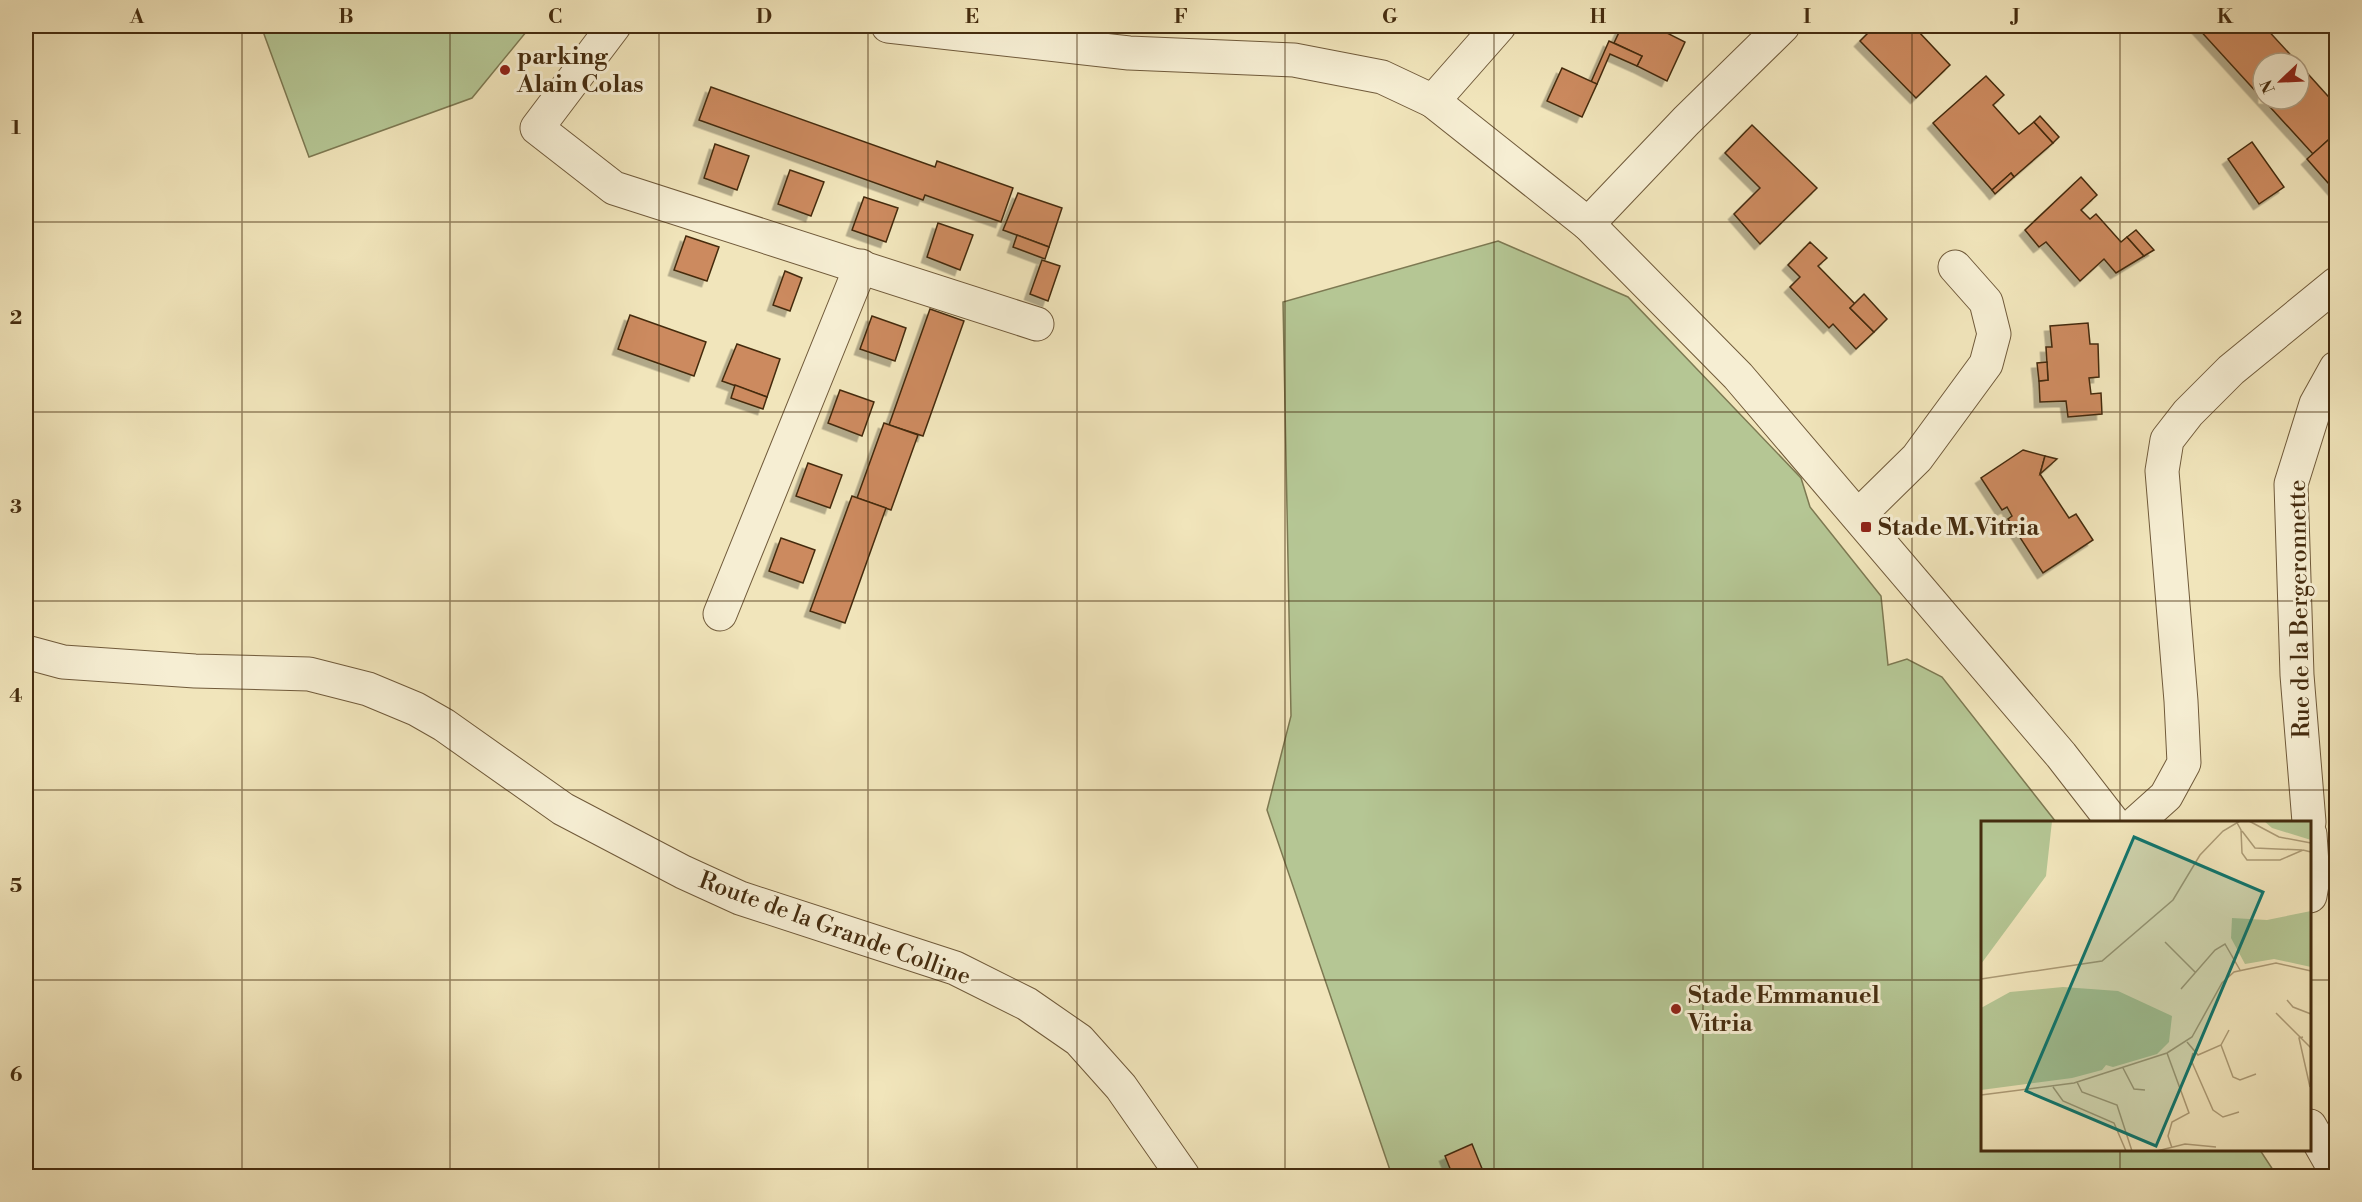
<svg xmlns="http://www.w3.org/2000/svg" width="2362" height="1202" font-family="'Libre Bodoni',serif">
  <style>
    .green { fill: #b5c694; stroke: #7d7952; stroke-width: 1.5 }
    .building { fill: #cc8a5e; stroke: #452c0f; stroke-width: 1.5; filter: url(#shadow) }
    .lines { fill: none; stroke-linecap: round; stroke-linejoin: round }
    .minor-casing { stroke: #705a3a; stroke-width: 35 }
    .minor { stroke: #f6eed3; stroke-width: 33 }
    .grid { fill: none; stroke: #452c0f; stroke-width: 1.5; stroke-opacity: 0.55 }
    .poi-dot { fill: #8f2418; stroke: #f6eed3; stroke-width: 2 }
    .labels { text-anchor: middle; stroke-width: 6; stroke-linejoin: round; paint-order: stroke }
    .poi-label { font-size: 24px; font-weight: bold; fill: #452c0f; stroke: #f6eed3; text-anchor: start }
    .street-label { font-size: 24px; fill: #452c0f; stroke: #f6eed3 }
    .inset-road { fill: none; stroke: #ac9b76; stroke-width: 1.5 }
    .view { fill: #0f766e; fill-opacity: 0.15; stroke: #0f766e; stroke-width: 3 }
    .inset-edge { fill: none; stroke: #452c0f; stroke-width: 3 }
    .neatline { fill: none; stroke: #452c0f; stroke-width: 2 }
    .grid-label { font-size: 20px; text-anchor: middle; font-weight: bold; fill: #452c0f }
  </style>
  <defs>
    <filter id="shadow"><feDropShadow dx="-5.5" dy="5.5" stdDeviation="0" flood-color="#0004"/></filter>
  </defs>
  <rect width="100%" height="100%" fill="#f1e5bb"/>
  <filter id="stains"><feTurbulence type="fractalNoise" baseFrequency=".00333" numOctaves="4"/><feColorMatrix values="0 0 0 0 .2 0 0 0 0 .09 0 0 0 0 .02 0 0 0 .5 -.17"/></filter>
  <radialGradient id="worn" r=".72"><stop offset=".6" stop-color="#630" stop-opacity="0"/><stop offset="1" stop-color="#630" stop-opacity=".3"/></radialGradient>
  <!-- green -->
  <g class="green">
    <polygon points="261,26 531,26 472,98 309,157"/>
    <polygon points="1498,241 1628,297 1801,478 1810,507 1881,596 1888,665 1907,659 1942,677 2056,822 1982,822 1982,1150 2260,1150 2277,1176 1392,1176 1267,810 1291,716 1283,302"/>
  </g>
  <!-- building -->
  <g class="building">
    <polygon points="1622,26 1666,26 1663,31 1685,42 1667,81 1637,66 1642,56 1614,43"/>
    <polygon points="1875,26 1926,26 1919,32 1950,65 1916,98 1860,41"/>
    <polygon points="2196,26 2264,26 2298,63 2263,63 2263,99 2299,99 2299,64 2336,105 2336,133 2313,154"/>
    <polygon points="1609,41 1642,56 1637,66 1610,54 1597,84 1591,82"/>
    <polygon points="1562,68 1597,84 1582,117 1547,101"/>
    <polygon points="1986,76 2004,95 1993,105 2019,134 2034,122 2053,143 2014,177 2011,173 1992,190 1933,123"/>
    <polygon points="711,87 935,167 937,161 1013,188 1001,222 925,195 923,200 699,120"/>
    <polygon points="2040,116 2059,137 2053,143 2034,122"/>
    <polygon points="1752,125 1817,188 1760,244 1734,214 1760,188 1725,153"/>
    <polygon points="2336,133 2336,192 2307,159"/>
    <polygon points="2252,142 2284,187 2259,204 2228,159"/>
    <polygon points="715,144 749,156 737,190 704,178"/>
    <polygon points="790,170 824,182 811,216 778,204"/>
    <polygon points="2011,173 2014,177 1995,194 1992,190"/>
    <polygon points="2081,177 2097,195 2081,210 2090,219 2096,214 2121,242 2127,237 2144,256 2116,273 2104,259 2080,281 2046,242 2039,247 2025,230"/>
    <polygon points="1018,193 1062,208 1049,247 1003,230"/>
    <polygon points="864,197 898,208 886,242 852,230"/>
    <polygon points="938,223 973,235 960,270 927,257"/>
    <polygon points="2136,230 2154,250 2144,256 2127,237"/>
    <polygon points="1017,235 1049,247 1045,259 1013,247"/>
    <polygon points="686,236 719,247 707,281 674,270"/>
    <polygon points="1810,242 1827,258 1818,266 1855,304 1850,308 1874,332 1856,349 1833,324 1829,328 1790,287 1800,277 1788,265"/>
    <polygon points="1042,260 1060,266 1048,301 1030,294"/>
    <polygon points="785,271 802,278 790,311 773,305"/>
    <polygon points="1864,294 1887,319 1874,332 1850,308"/>
    <polygon points="930,309 964,321 923,436 889,425"/>
    <polygon points="630,315 706,342 694,376 618,349"/>
    <polygon points="872,316 906,328 895,361 860,349"/>
    <polygon points="2088,323 2090,344 2098,344 2099,377 2089,378 2091,394 2101,393 2102,414 2068,417 2066,401 2040,402 2039,381 2048,380 2046,347 2052,347 2050,326"/>
    <polygon points="737,344 780,359 767,397 722,381"/>
    <polygon points="2047,362 2048,380 2039,381 2037,363"/>
    <polygon points="735,385 767,397 763,409 731,398"/>
    <polygon points="840,390 874,402 862,436 828,423"/>
    <polygon points="884,423 918,435 891,510 857,498"/>
    <polygon points="2023,450 2045,456 2040,474 2069,518 2076,514 2093,540 2043,573 2008,519 2012,516 2007,507 2002,510 1981,478"/>
    <polygon points="2045,456 2057,459 2040,474"/>
    <polygon points="808,463 842,475 830,508 796,496"/>
    <polygon points="852,496 886,508 845,623 810,611"/>
    <polygon points="781,538 815,550 803,583 769,571"/>
    <polygon points="1472,1144 1485,1176 1453,1176 1445,1156"/>
  </g>
  <g class="lines">
    <!-- minor casing -->
    <g class="minor-casing">
      <g id="minor">
        <polyline points="614,26 537,128 614,188 1037,324"/>
        <polyline points="888,26 1129,53 1294,60 1382,77 1433,101 1588,224 1738,376 2061,755 2113,822"/>
        <polyline points="1433,101 1499,26"/>
        <polyline points="1588,224 1686,121 1783,26"/>
        <polyline points="1858,516 1917,458 1986,364 1994,334 1986,302 1955,267"/>
        <polyline points="720,614 861,266"/>
        <polyline points="26,652 63,662 195,671 309,674 368,689 416,709 444,725 563,809 683,872 740,898 955,968 1027,1004 1079,1040 1121,1087 1183,1176"/>
        <polyline points="2137,822 2166,796 2184,763 2181,701 2162,471 2167,440 2188,413 2231,370 2336,284"/>
        <polyline points="2309,822 2297,675 2291,484 2316,404 2336,368"/>
        <polyline points="2310,834 2313,879 2310,896"/>
        <polyline points="2310,1126 2336,1172"/>
      </g>
    </g>
    <!-- minor -->
    <use href="#minor" class="minor"/>
  </g>
  <!-- grid -->
  <path class="grid" d="M242 26V1176M450 26V1176M659 26V1176M868 26V1176M1077 26V1176M1285 26V1176M1494 26V1176M1703 26V1176M1912 26V1176M2120 26V822M26 222H2336M26 412H2336M26 601H2336M26 790H2336M26 980H1982M2310 980H2336M2120 1150V1176"/>
  <!-- markers -->
  <g class="poi-dot">
    <circle cx="505" cy="70" r="6"/>
    <rect x="1860" y="521" width="12" height="12" rx="3"/>
    <circle cx="1676" cy="1009" r="6"/>
  </g>
  <g class="labels">
    <!-- poi labels -->
    <g class="poi-label">
      <text x="517" y="64">parking<tspan x="517" dy="28">Alain Colas</tspan></text>
      <text x="1878" y="535">Stade M.Vitria</text>
      <text x="1688" y="1003">Stade Emmanuel<tspan x="1688" dy="28">Vitria</tspan></text>
    </g>
    <!-- street labels -->
    <g class="street-label">
      <text transform="translate(2299 609) rotate(-91)" y="8">Rue de la Bergeronnette</text>
      <text transform="translate(835 928) rotate(20)" y="8">Route de la Grande Colline</text>
    </g>
  </g>
  <!-- overview -->
  <g transform="translate(1981 821)">
    <rect width="330" height="330" fill="#f1e5bb"/>
    <path d="M0 0H71L65 55 0 143ZM330 90V146L293 138 264 143 250 117 251 97 286 99ZM82 166 137 170 191 195 188 221 176 233 132 246 125 244 121 249 91 257 0 269V187L29 171Z" fill="#b5c694"/>
    <path d="M283 0H330V19L291 7Z" fill="#b5c694"/>
    <path class="inset-road" d="M255 0 260 9 261 32 266 39H299L322 29 330 31M268 0 298 16 330 22M261 10 274 27 321 29M184 121 215 152M0 158 121 140 192 79 219 34 242 10 259 0M200 168 234 129 244 123 259 149M306 179 312 186 330 193M295 192 330 227M322 216 318 217 329 266M206 221 217 234 240 224 248 209M240 224 252 256 259 259 275 253M186 232 208 292 191 301 187 315 191 327M212 232 210 239 232 289 242 296 258 291M142 247 153 268 164 269M96 261 101 271 136 284 151 330M72 266 82 280 133 302 145 330M0 274 93 262 186 232 211 216 241 162 253 151 295 142 330 150M176 330 204 323 235 326"/>
    <path class="view" d="M153 16 282 71 175 325 45 270Z"/>
    <rect width="330" height="330" class="inset-edge"/>
  </g>
  <!-- margin -->
  <rect width="2362" height="1202" fill="none" stroke="#f1e5bb" stroke-width="66"/>
  <!-- north arrow -->
  <g transform="translate(2281 81) rotate(247)"><circle r="28" fill="#f6eed3" stroke="#afa085" stroke-width="1.5"/>
  <path d="M0-4.5L10 22L0 15L-10 22Z" fill="#8f2418"/>
  <text y="-9" font-size="16" font-weight="bold" text-anchor="middle" fill="#452c0f">N</text>
  </g>
  <rect x="33" y="33" width="2296" height="1136" class="neatline"/>
  <g class="grid-label">
    <text x="137" y="23">A</text>
    <text x="346" y="23">B</text>
    <text x="555" y="23">C</text>
    <text x="764" y="23">D</text>
    <text x="972" y="23">E</text>
    <text x="1181" y="23">F</text>
    <text x="1390" y="23">G</text>
    <text x="1598" y="23">H</text>
    <text x="1807" y="23">I</text>
    <text x="2016" y="23">J</text>
    <text x="2225" y="23">K</text>
    <text x="16" y="134">1</text>
    <text x="16" y="324">2</text>
    <text x="16" y="513">3</text>
    <text x="16" y="702">4</text>
    <text x="16" y="892">5</text>
    <text x="16" y="1081">6</text>
  </g>
  <rect width="100%" height="100%" filter="url(#stains)"/>
  <rect width="100%" height="100%" fill="url(#worn)"/>
</svg>
